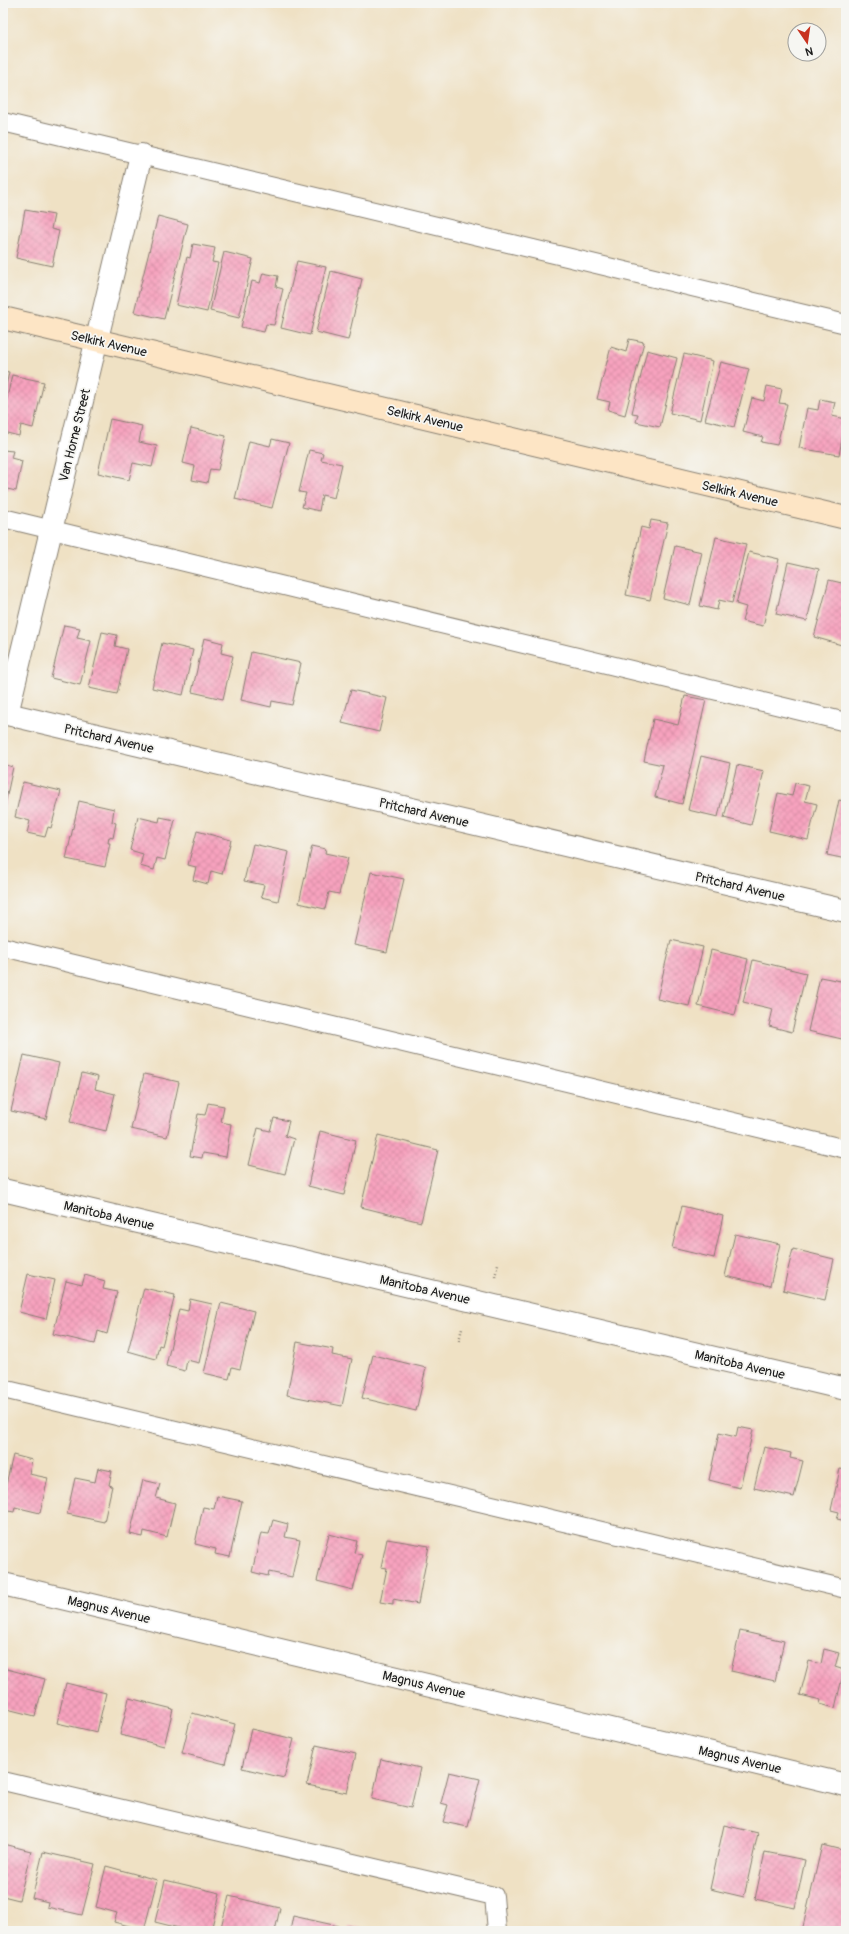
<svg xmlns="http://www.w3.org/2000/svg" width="849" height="1934" font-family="Pangolin,sans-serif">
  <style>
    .building { fill: url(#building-cross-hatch) }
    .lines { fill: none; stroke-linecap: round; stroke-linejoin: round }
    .lane-casing { stroke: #867e70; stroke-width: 20 }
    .street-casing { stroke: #867e70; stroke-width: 24 }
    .secondary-casing { stroke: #867e70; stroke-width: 24 }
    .path { stroke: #867e70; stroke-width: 2.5; stroke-dasharray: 1 3; stroke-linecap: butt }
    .lane { stroke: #fff; stroke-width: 18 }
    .street { stroke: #fff; stroke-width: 22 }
    .secondary { stroke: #fde5c5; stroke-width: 22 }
    .labels { text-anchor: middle; stroke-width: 3.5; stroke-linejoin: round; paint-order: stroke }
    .street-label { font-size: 13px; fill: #1c1c1c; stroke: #f6f6f2 }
  </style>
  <defs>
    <pattern id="building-cross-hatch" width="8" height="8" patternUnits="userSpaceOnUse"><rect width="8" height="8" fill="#f7a2be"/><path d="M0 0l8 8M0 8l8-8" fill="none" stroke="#d38ba3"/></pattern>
  </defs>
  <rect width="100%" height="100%" fill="#f6f6f2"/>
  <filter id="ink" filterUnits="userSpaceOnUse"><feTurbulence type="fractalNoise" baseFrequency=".025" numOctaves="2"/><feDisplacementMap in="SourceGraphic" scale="8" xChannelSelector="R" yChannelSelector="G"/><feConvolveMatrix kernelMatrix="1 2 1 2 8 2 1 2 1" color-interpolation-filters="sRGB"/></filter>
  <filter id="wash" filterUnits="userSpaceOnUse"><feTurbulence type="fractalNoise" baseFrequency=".012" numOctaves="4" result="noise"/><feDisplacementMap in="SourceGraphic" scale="16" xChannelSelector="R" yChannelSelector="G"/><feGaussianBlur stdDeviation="0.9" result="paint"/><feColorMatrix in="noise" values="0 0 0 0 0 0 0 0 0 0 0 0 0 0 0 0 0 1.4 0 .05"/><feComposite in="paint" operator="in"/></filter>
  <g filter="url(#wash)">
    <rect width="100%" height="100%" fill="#efe1c4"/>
    <g id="blocks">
      <!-- building -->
      <g class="building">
        <polygon points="25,210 54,215 51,229 59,231 52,266 16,258"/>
        <polygon points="158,216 188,224 164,319 134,312"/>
        <polygon points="193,244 215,248 212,262 218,263 207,312 176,305 187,257 190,258"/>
        <polygon points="224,252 253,259 239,318 210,311"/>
        <polygon points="297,261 326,267 310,335 281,328"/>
        <polygon points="331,271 362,279 348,340 316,332"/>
        <polygon points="263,273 278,276 276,287 283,289 274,325 266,324 264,332 241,327 252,281 260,283"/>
        <polygon points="629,339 644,342 625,415 608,410 610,402 597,399 611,347 626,352"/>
        <polygon points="647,350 677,358 660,427 636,422 638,414 632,413"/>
        <polygon points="684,354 713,361 700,420 670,413"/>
        <polygon points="721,362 749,369 734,427 705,420"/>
        <polygon points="3,371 9,372 4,396 3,396"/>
        <polygon points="12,375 44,382 33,428 21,425 19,436 3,432 6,422 3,421 3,416"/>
        <polygon points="767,386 782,389 779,403 787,404 777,445 761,442 763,437 743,432 752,398 764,401"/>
        <polygon points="820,399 835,402 832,416 846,419 839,455 799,448 807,408 818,410"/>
        <polygon points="110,419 142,426 139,442 157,446 152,467 133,463 129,480 98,473"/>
        <polygon points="191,428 226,436 218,470 210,469 207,483 192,480 195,466 183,463"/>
        <polygon points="272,439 289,443 272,508 235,499 249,441 270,446"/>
        <polygon points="3,450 13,451 11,458 22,461 16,491 3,488"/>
        <polygon points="309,450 323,453 321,460 342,464 334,498 322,495 319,511 302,507 306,493 299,492"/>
        <polygon points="651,520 668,523 650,600 626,595 641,527 649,529"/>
        <polygon points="716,537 746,544 732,603 719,600 717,610 700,606"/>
        <polygon points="675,546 702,552 690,605 663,598"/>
        <polygon points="749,552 779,559 763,626 742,621 746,607 736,604"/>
        <polygon points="788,562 819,569 807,621 776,614"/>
        <polygon points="829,580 846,584 845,646 814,637"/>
        <polygon points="64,625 80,628 77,638 91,641 80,685 51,678"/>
        <polygon points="102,632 117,635 115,646 127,649 117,694 89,688"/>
        <polygon points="204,638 223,643 221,653 233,656 223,699 192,692"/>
        <polygon points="162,643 193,650 183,695 152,688"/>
        <polygon points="251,652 301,663 292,705 272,701 271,707 241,700"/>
        <polygon points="351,690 387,698 379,732 342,723"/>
        <polygon points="685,696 706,700 682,804 655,797 663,765 644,761 653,719 678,725"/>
        <polygon points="701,756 730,763 718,817 688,810"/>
        <polygon points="3,764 13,767 4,809 3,809"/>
        <polygon points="737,765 764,771 751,825 724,818"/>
        <polygon points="23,782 61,791 51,828 48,827 45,837 27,833 30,821 15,817"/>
        <polygon points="795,783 809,786 805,801 817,804 808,840 769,831 778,793 792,796"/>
        <polygon points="845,789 846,789 846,859 827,855 839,800 843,801"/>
        <polygon points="79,801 114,809 112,822 116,823 113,838 109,837 108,843 110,843 105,867 66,859"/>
        <polygon points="138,817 159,822 160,817 175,820 165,860 157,858 154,870 140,866 143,854 130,850"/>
        <polygon points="197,831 231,840 222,874 211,871 208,884 193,880 196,867 188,865"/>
        <polygon points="253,844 289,852 278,901 261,897 264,885 244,881"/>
        <polygon points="312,846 326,849 325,853 348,858 339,894 329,892 325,909 299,903"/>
        <polygon points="371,872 404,879 387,952 354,945"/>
        <polygon points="671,940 703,947 689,1006 657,999"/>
        <polygon points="711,950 748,959 735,1015 698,1006"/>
        <polygon points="753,960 806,973 792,1032 769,1026 773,1009 743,1002"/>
        <polygon points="820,977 846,982 846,1040 808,1031"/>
        <polygon points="24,1055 59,1063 46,1119 11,1111"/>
        <polygon points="82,1073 98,1077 95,1089 115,1094 106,1131 70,1122"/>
        <polygon points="144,1074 179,1082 167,1137 131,1129"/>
        <polygon points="208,1103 224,1106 221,1122 231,1124 226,1157 203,1153 202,1158 190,1156 198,1114 205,1115"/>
        <polygon points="274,1118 289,1121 285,1136 294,1139 285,1174 249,1165 258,1128 270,1131"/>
        <polygon points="320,1131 356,1140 344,1195 308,1186"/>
        <polygon points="378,1135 438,1150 421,1222 361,1207"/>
        <polygon points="682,1206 723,1216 714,1258 672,1248"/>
        <polygon points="735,1234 780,1244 770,1286 725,1276"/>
        <polygon points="793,1249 834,1259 825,1300 783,1290"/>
        <polygon points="28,1274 55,1280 46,1319 19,1312"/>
        <polygon points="85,1275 105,1281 103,1289 117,1292 107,1334 98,1331 95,1344 53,1334 66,1281 82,1285"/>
        <polygon points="144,1288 175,1295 162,1346 159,1345 156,1359 128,1351"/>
        <polygon points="190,1299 212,1304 199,1363 187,1360 185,1371 166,1366 179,1309 188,1311"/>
        <polygon points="221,1303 254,1311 240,1369 232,1367 229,1379 204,1373"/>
        <polygon points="297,1342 333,1349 332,1355 352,1359 342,1406 287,1395"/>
        <polygon points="373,1355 426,1368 416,1411 362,1398"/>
        <polygon points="738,1427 753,1430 740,1488 709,1480 719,1433 736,1437"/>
        <polygon points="764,1447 791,1453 790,1458 803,1461 794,1497 754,1488"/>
        <polygon points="13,1455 32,1460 29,1474 48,1478 40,1513 15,1507 14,1512 3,1510 3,1497"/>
        <polygon points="98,1468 112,1471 109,1485 112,1486 104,1522 67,1514 75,1478 95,1482"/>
        <polygon points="840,1469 846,1470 846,1521 837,1519 839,1512 831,1510"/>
        <polygon points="143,1480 160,1484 156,1498 175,1503 167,1537 144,1531 143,1537 130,1534"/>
        <polygon points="217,1496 242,1501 230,1557 215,1554 216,1549 195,1544 203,1507 214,1509"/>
        <polygon points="273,1520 288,1524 285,1537 300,1540 292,1577 269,1572 268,1576 252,1572 261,1533 269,1534"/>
        <polygon points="329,1534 357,1541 354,1553 362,1555 353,1590 317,1581"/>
        <polygon points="387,1539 429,1546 418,1604 393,1599 393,1604 380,1602 387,1568 381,1567"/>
        <polygon points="740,1631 784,1641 775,1681 731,1671"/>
        <polygon points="824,1649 839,1653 835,1667 844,1670 835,1708 820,1704 821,1700 800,1695 809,1661 821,1664"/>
        <polygon points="3,1668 45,1679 35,1716 3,1708"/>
        <polygon points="66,1683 106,1693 97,1732 57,1723"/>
        <polygon points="129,1698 173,1709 164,1746 120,1735"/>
        <polygon points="192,1713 235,1724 225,1764 182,1753"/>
        <polygon points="251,1729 294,1739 284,1778 242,1768"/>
        <polygon points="316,1745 356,1754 347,1793 307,1785"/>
        <polygon points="381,1759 420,1768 411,1808 372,1799"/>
        <polygon points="449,1772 480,1779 468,1827 443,1822 448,1805 441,1803"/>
        <polygon points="724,1825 758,1833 744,1897 710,1889"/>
        <polygon points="3,1844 31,1851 19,1900 3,1896"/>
        <polygon points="822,1845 846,1851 846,1931 802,1931"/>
        <polygon points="43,1852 95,1864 82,1915 47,1907 48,1902 32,1898"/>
        <polygon points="765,1852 805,1860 795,1908 755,1899"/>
        <polygon points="106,1866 157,1880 144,1930 114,1922 117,1913 96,1907"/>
        <polygon points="165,1880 220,1893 211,1931 179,1931 179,1928 155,1922"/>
        <polygon points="229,1896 280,1908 275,1931 220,1931"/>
        <polygon points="293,1916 338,1926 337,1931 290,1931"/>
        <polygon points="349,1926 369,1930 369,1931 348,1931"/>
      </g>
    </g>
  </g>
  <g filter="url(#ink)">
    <use href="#blocks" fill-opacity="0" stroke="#867e70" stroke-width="1"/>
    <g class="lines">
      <!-- lane casing -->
      <g class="lane-casing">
        <g id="lane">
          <polyline points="3,122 846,324"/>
          <polyline points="3,518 846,722"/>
          <polyline points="3,947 846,1149"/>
          <polyline points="3,1389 846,1589"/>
          <polyline points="3,1781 494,1896 497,1931"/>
        </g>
      </g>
      <!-- street casing -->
      <g class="street-casing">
        <g id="street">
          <polyline points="3,713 846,911"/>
          <polyline points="7,714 141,155"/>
          <polyline points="3,1190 846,1389"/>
          <polyline points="3,1584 846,1785"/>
        </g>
      </g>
      <!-- secondary casing -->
      <g class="secondary-casing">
        <polyline id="secondary" points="3,318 846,518"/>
      </g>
      <!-- path -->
      <g class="path">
        <polyline points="495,1277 498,1264"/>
        <polyline points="459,1341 462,1328"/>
      </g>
      <!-- lane -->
      <use href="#lane" class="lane"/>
      <!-- street -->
      <use href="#street" class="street"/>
      <!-- secondary -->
      <use href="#secondary" class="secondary"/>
    </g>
  </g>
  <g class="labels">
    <!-- street labels -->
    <g class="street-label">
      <text transform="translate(109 343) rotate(13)" y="5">Selkirk Avenue</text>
      <text transform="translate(425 418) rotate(13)" y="5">Selkirk Avenue</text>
      <text transform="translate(74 435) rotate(-76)" y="5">Van Horne Street</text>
      <text transform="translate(740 493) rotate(13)" y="5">Selkirk Avenue</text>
      <text transform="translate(109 738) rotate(13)" y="5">Pritchard Avenue</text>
      <text transform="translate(424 812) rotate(13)" y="5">Pritchard Avenue</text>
      <text transform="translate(740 886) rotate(13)" y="5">Pritchard Avenue</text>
      <text transform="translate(109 1215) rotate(13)" y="5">Manitoba Avenue</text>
      <text transform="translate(425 1289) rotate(13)" y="5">Manitoba Avenue</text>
      <text transform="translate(740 1364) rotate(13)" y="5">Manitoba Avenue</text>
      <text transform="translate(109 1609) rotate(13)" y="5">Magnus Avenue</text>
      <text transform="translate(424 1684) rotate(13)" y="5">Magnus Avenue</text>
      <text transform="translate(740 1759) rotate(13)" y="5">Magnus Avenue</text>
    </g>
  </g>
  <!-- margin -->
  <rect width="849" height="1934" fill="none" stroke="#f6f6f2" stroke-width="16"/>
  <!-- north arrow -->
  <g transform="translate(807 42) rotate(167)"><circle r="19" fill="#f6f6f2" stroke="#9f9f9c"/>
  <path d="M0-3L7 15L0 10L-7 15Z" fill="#c8321e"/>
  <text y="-6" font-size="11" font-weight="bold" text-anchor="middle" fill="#1c1c1c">N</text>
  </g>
</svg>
